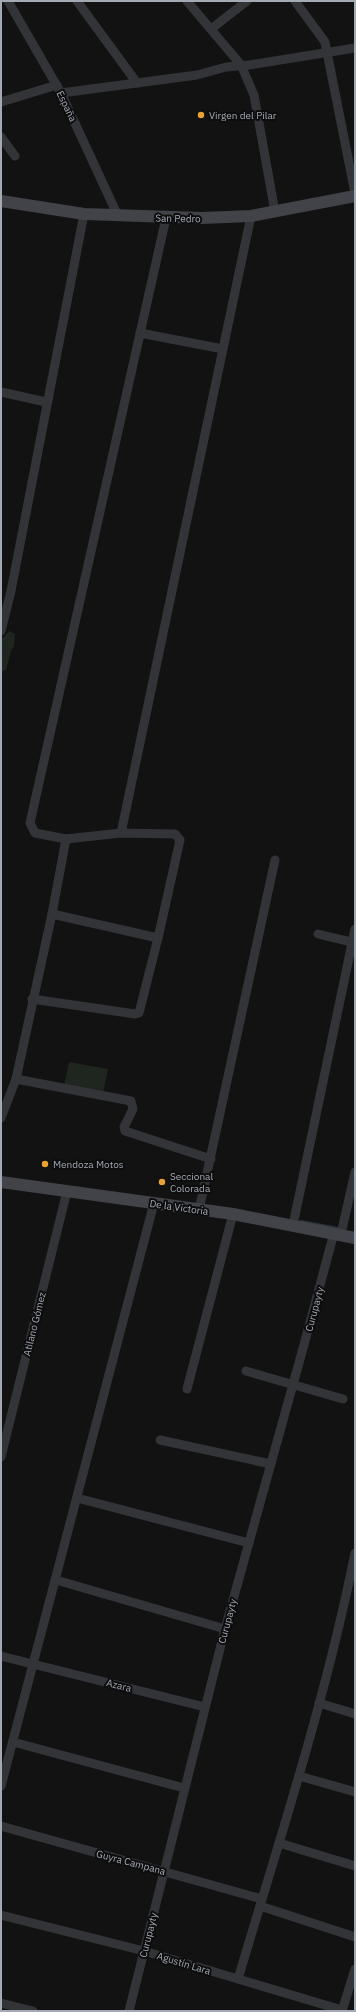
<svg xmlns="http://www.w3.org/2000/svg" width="356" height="2012" font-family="'IBM Plex Sans',sans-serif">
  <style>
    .green { fill: #1e261f }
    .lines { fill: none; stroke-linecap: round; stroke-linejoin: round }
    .stream { stroke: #2c353b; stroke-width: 2 }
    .street { stroke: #333438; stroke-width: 9 }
    .secondary { stroke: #414348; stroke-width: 12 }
    .poi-dot { fill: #eaa134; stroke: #0d0d0e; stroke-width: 1.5 }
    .labels { text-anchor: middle; stroke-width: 4; stroke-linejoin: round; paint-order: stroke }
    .street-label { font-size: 10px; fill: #a4aab3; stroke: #0d0d0e }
    .poi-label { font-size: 10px; fill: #a4aab3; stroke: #0d0d0e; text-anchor: start }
  </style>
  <rect width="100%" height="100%" fill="#121213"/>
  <!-- green -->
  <g class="green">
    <polygon points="9,631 15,634 14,646 11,651 6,670 1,672 1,640"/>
    <polygon points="69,1062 108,1069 103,1093 64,1086"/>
  </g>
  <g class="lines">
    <!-- stream -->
    <polyline class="stream" points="301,1221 338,1228"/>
    <!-- street -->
    <g class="street">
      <polyline points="8,1 61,93 118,216"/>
      <polyline points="77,1 137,83"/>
      <polyline points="187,1 241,65 254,95 275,212"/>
      <polyline points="295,1 325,42 355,193"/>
      <polyline points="211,29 247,1"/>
      <polyline points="61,93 197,75 226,67 249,65 355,48"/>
      <polyline points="1,102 57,85"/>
      <polyline points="1,137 15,156"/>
      <polyline points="140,333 223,349"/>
      <polyline points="1,392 46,402"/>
      <polyline points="1,631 11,591 84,214"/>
      <polyline points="121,833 251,216"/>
      <polyline points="52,914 158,938"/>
      <polyline points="318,934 355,943"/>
      <polyline points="32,999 135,1014 139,1013 158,938 180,840 175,834 121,833 66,839 35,833 30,823 166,218"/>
      <polyline points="16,1079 131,1101 133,1109 124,1127 125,1131 211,1159"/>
      <polyline points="1,1118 16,1079 52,914 66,839"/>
      <polyline points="199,1210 275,860"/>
      <polyline points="293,1225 355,929"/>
      <polyline points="341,1234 355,1172"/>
      <polyline points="246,1371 343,1399"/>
      <polyline points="187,1389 233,1214"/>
      <polyline points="160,1440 271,1464"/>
      <polyline points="1,1457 67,1191"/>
      <polyline points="77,1498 249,1543"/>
      <polyline points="56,1580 225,1629"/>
      <polyline points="1,1656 205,1707"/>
      <polyline points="319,1703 355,1714"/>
      <polyline points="13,1742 184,1788"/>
      <polyline points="299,1776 355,1792"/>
      <polyline points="1,1786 154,1203"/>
      <polyline points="1,1826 262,1899"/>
      <polyline points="279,1843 355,1866"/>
      <polyline points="260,1906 355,1937"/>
      <polyline points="1,1915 144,1951 342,2010"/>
      <path d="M238 1979C280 1838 326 1698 355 1553"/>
      <polyline points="1,2003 33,2011"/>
      <polyline points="129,2011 225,1629 302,1352 334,1233"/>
      <polyline points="342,2011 355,1969"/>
    </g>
    <!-- secondary -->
    <g class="secondary">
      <polyline points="1,201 84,214 201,218 251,216 355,196"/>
      <polyline points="1,1182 233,1214 355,1238"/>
    </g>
  </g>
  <!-- markers -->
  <g class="poi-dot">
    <circle cx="201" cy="115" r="4"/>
    <circle cx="45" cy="1164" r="4"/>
    <circle cx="162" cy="1182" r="4"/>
  </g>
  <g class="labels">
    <!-- street labels -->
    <g class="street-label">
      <text transform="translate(67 106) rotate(64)" y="4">España</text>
      <text transform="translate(178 218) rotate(1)" y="4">San Pedro</text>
      <text transform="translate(179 1207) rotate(8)" y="4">De la Victoria</text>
      <text transform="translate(314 1309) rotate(-75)" y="4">Curupayty</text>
      <text transform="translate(34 1324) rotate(-76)" y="4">Atilano Gómez</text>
      <text transform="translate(227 1621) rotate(-75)" y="4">Curupayty</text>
      <text transform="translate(119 1685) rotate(14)" y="4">Azara</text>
      <text transform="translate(131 1862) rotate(15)" y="4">Guyra Campana</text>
      <text transform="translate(148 1935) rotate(-76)" y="4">Curupayty</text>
      <text transform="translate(184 1963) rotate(17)" y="4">Agustín Lara</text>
    </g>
    <!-- poi labels -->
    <g class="poi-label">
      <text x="209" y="119">Virgen del Pilar</text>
      <text x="53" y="1168">Mendoza Motos</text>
      <text x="170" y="1180">Seccional<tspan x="170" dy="12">Colorada</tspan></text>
    </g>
  </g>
  <!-- border -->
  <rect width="356" height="2012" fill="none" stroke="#a4aab3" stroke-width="4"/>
</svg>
